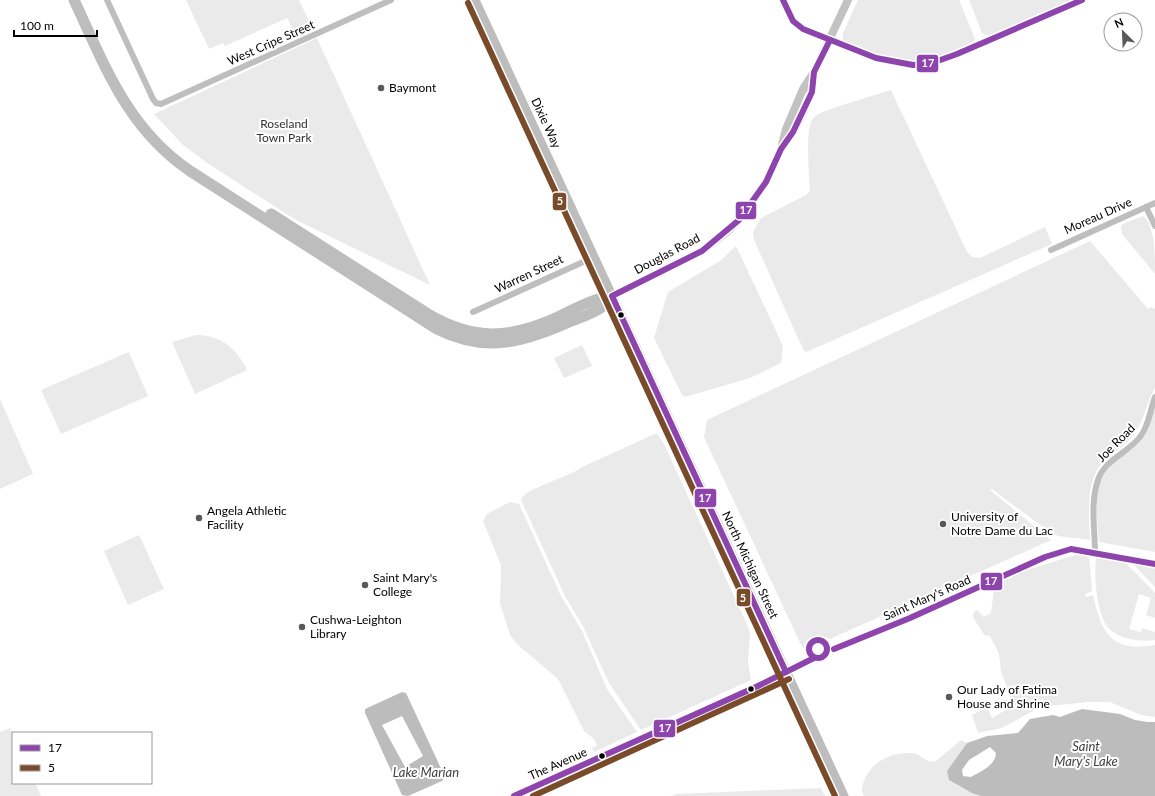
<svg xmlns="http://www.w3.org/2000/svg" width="1155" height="796" font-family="Lato,sans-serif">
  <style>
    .green { fill: #eaeaea }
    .water { fill: #bcbcbc; fill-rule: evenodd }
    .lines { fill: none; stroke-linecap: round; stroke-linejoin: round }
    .street { stroke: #bebebe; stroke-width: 6 }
    .secondary { stroke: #c2c2c2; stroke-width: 8 }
    .primary { stroke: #bdbdbd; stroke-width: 9 }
    .highway { stroke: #bdbdbd; stroke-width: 11 }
    .bus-1-casing { stroke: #fff; stroke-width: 9 }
    .bus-2-casing { stroke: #fff; stroke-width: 9 }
    .bus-1 { stroke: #8e44ad; stroke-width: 6 }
    .bus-2 { stroke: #7a4b2a; stroke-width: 6 }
    .poi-dot { fill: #595959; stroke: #fff; stroke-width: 1.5 }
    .bus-dot { fill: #000; stroke: #fff; stroke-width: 1.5 }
    .labels { text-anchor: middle; stroke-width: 4; stroke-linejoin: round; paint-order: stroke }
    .street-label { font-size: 12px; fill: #000; stroke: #fff }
    .poi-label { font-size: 12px; fill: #000; stroke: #fff; text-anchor: start }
    .park-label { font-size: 12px; fill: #303030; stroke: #fff }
    .water-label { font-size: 13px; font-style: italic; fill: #414141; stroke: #fff }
    .line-badge { stroke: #fff; stroke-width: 1.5 }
    .badge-label { font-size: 11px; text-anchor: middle; font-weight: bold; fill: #fff }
  </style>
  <rect width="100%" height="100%" fill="#fff"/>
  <!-- green -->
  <g class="green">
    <polygon points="186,0 299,0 313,29 297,38 287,18 225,46 223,43 209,49"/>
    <path d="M858 0H959L975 39 973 42C919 70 899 64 845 42L843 39V33Z"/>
    <polygon points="969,0 1073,0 988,36 982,33"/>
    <polygon points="317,38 430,285 296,220 207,163 182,144 154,114"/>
    <path d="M891 90 967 252 972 257 980 258 1045 227 1052 244 806 352 803 349 754 240 753 232 761 218 806 195 810 191C809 176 805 128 813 118 820 110 877 95 891 90Z"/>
    <path d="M1143 216C1155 224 1155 258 1155 274L1122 234 1121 226 1125 223Z"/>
    <path d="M1090 241 1148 309 1151 307 1155 309V388C1146 402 1145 419 1135 433 1127 445 1113 452 1103 462 1085 481 1089 516 1090 540 1076 537 1063 539 1051 533L992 489 990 490 1051 540 830 639C817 633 807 635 803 649L704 437 707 420Z"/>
    <polygon points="736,246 783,346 781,363 750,378 685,397 682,395 654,338 668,292 720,261"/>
    <path d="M196 335C221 335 236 348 247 370L195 394 172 342Z"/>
    <polygon points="582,345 592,366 564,378 554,358"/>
    <polygon points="129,352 148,396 61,434 41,390"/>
    <polygon points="0,399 33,474 0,489"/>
    <path d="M1155 404V552L1099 542C1098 524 1093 493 1102 477 1111 461 1132 453 1143 439 1151 430 1152 415 1155 404Z"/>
    <path d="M657 433 665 446 749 629 750 634 748 661 751 680 641 730 609 683 583 626 565 596 521 500C524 488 573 476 582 467Z"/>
    <polygon points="510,502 519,504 561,596 582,631 607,689 637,732 594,752 592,748 597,745 594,739 584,731 558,679 517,644 510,635 500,603 501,565 483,521 487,514"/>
    <polygon points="139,535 164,589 128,605 104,551"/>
    <path d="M1075 555H1089L1092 591 1085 594 1086 597 1093 595C1101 632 1111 653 1155 645V717L1141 715 1110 702H1088L1040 707 1002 728 978 733 972 715 987 707 992 718 1014 705 1001 672 999 654 990 636 984 635 973 617 974 612 977 610 984 617 991 613 994 589 992 584 1021 572Z"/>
    <path d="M1098 556 1124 561 1155 593V618L1146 615 1151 598 1139 594 1129 629 1141 632 1142 628 1155 632V640C1142 642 1124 640 1113 632 1096 621 1094 576 1096 558Z"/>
    <polygon points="1133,563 1155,567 1155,587 1133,564"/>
    <polygon points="10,728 13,735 13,783 35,783 41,796 0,796 0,732"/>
    <path d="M961 740 967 743 947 771 957 785 981 796H864C861 790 862 787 864 781 871 762 891 752 911 753 922 753 924 764 936 761Z"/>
    <polygon points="821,788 825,796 671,796 676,794"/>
  </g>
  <!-- water -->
  <g class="water">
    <path d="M402 692 406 693 445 777 442 781 408 796 402 795 365 713V709ZM402 716 423 756 405 767 382 725Z"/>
    <path d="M1082 709 1120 714 1135 720 1148 722H1155V796H981L972 793 949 780 947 771 967 743 987 736 1018 733 1030 719 1053 715 1060 717ZM990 747 996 753C996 765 980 772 971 777L963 776 962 770 969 760Z"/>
  </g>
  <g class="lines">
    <!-- street -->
    <g class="street">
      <polyline points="107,0 153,99 156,103 161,104 391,0"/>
      <path d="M783 0C796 28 802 29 830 40"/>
      <polyline points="1146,207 1155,226"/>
      <polyline points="1051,250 1155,203"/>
      <polyline points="473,312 594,257"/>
      <path d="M1095 553C1095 529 1090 503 1098 480 1104 460 1128 453 1140 437 1149 426 1150 410 1155 397"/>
      <circle cx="818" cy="649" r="9"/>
      <polyline points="834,649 841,645 910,618 1045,557 1071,549 1155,564"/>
      <polyline points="514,796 758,686 814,658"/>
    </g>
    <!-- secondary -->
    <g class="secondary">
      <path d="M783 146C799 125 810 102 814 75"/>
      <polyline points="612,296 702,251 728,231 739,220 766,182 781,149 786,129 803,89 814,72 848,0"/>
    </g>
    <!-- primary -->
    <polyline class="primary" points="475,0 844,796"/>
    <!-- highway -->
    <g class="highway">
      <path d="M74 0C105 66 127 128 190 171L437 329C485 353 522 343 569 322 579 318 593 314 602 307 606 304 609 299 612 296"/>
      <path d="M271 214 428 314C474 341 510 339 558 317 576 308 592 299 612 296"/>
    </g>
    <!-- bus-1 casing -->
    <g class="bus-1-casing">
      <g id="bus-1">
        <polyline points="783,0 793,21 803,29 876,58 913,65 932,63 957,54 1082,0"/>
        <circle cx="818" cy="649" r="9"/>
        <polyline points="834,649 910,618 1045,557 1071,549 1155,564"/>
        <polyline points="786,672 612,296 702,251 739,220 766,182 781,149 793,132 812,92 814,72 830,40"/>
        <polyline points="514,796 758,686 814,658"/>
      </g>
    </g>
    <!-- bus-2 casing -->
    <g class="bus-2-casing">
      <g id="bus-2">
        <polyline points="468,3 835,796"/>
        <polyline points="533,796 789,679"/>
      </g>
    </g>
    <!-- bus-1 -->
    <use href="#bus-1" class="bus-1"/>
    <!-- bus-2 -->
    <use href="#bus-2" class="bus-2"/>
  </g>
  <!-- markers -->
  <g class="poi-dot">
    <circle cx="381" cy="88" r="4"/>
    <circle cx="199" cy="518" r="4"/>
    <circle cx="943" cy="524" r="4"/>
    <circle cx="365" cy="585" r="4"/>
    <circle cx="302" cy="627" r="4"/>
    <circle cx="949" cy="697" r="4"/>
  </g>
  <g class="bus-dot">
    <circle cx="621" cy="315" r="3.5"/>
    <circle cx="751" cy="689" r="3.5"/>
    <circle cx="602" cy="756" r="3.5"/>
  </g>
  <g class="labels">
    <!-- street labels -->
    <g class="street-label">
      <text transform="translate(271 43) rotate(-24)" y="4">West Cripe Street</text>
      <text transform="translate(546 123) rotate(65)" y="4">Dixie Way</text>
      <text transform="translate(1098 216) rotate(-24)" y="4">Moreau Drive</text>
      <text transform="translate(667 254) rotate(-28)" y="4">Douglas Road</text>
      <text transform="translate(529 274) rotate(-25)" y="4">Warren Street</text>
      <text transform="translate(1116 443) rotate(-45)" y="4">Joe Road</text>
      <text transform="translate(750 565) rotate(65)" y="4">North Michigan Street</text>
      <text transform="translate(927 598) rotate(-24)" y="4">Saint Mary's Road</text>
      <text transform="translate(558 764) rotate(-24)" y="4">The Avenue</text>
    </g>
    <!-- poi labels -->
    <g class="poi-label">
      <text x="389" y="92">Baymont</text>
      <text x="207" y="515">Angela Athletic<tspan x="207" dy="14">Facility</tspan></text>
      <text x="951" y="521">University of<tspan x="951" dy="14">Notre Dame du Lac</tspan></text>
      <text x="373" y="582">Saint Mary's<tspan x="373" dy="14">College</tspan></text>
      <text x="310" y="624">Cushwa-Leighton<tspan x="310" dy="14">Library</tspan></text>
      <text x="957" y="694">Our Lady of Fatima<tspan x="957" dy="14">House and Shrine</tspan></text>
    </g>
    <!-- park labels -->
    <g class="park-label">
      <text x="284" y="128">Roseland<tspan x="284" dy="14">Town Park</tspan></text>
    </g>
    <!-- water labels -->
    <g class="water-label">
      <text x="1086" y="751">Saint<tspan x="1086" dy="15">Mary's Lake</tspan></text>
      <text x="426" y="777">Lake Marian</text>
    </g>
  </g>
  <g class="line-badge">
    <rect x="916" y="54" width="23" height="19" rx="4" fill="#8e44ad"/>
    <rect x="552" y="192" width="15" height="19" rx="4" fill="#7a4b2a"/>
    <rect x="735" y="201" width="22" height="19" rx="4" fill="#8e44ad"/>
    <rect x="694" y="488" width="23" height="20" rx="4" fill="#8e44ad"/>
    <rect x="980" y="572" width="23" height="19" rx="4" fill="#8e44ad"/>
    <rect x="736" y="588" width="15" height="19" rx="4" fill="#7a4b2a"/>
    <rect x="653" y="719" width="23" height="19" rx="4" fill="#8e44ad"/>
  </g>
  <g class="badge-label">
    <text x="928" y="67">17</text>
    <text x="560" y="205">5</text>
    <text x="746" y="214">17</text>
    <text x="705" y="502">17</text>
    <text x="991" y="585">17</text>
    <text x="743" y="602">5</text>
    <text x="665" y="732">17</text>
  </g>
  <!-- legend -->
  <rect x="12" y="732" width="140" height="52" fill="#ffffff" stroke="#999999"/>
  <rect x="20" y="745" width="20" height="6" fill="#8e44ad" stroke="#999999"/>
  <text x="48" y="752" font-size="12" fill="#000000">17</text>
  <rect x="20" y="765" width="20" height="6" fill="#7a4b2a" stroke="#999999"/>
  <text x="48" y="772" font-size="12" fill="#000000">5</text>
  <!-- north arrow -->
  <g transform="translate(1123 32) rotate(336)"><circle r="19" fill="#ffffff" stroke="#999999"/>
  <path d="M0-3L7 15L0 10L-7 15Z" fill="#595959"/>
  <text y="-6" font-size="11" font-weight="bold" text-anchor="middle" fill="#000000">N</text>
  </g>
  <!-- scale -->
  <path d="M14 30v6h83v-6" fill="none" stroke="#000000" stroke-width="2"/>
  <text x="20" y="30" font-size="12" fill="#000000" stroke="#ffffff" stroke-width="3" paint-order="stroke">100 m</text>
</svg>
